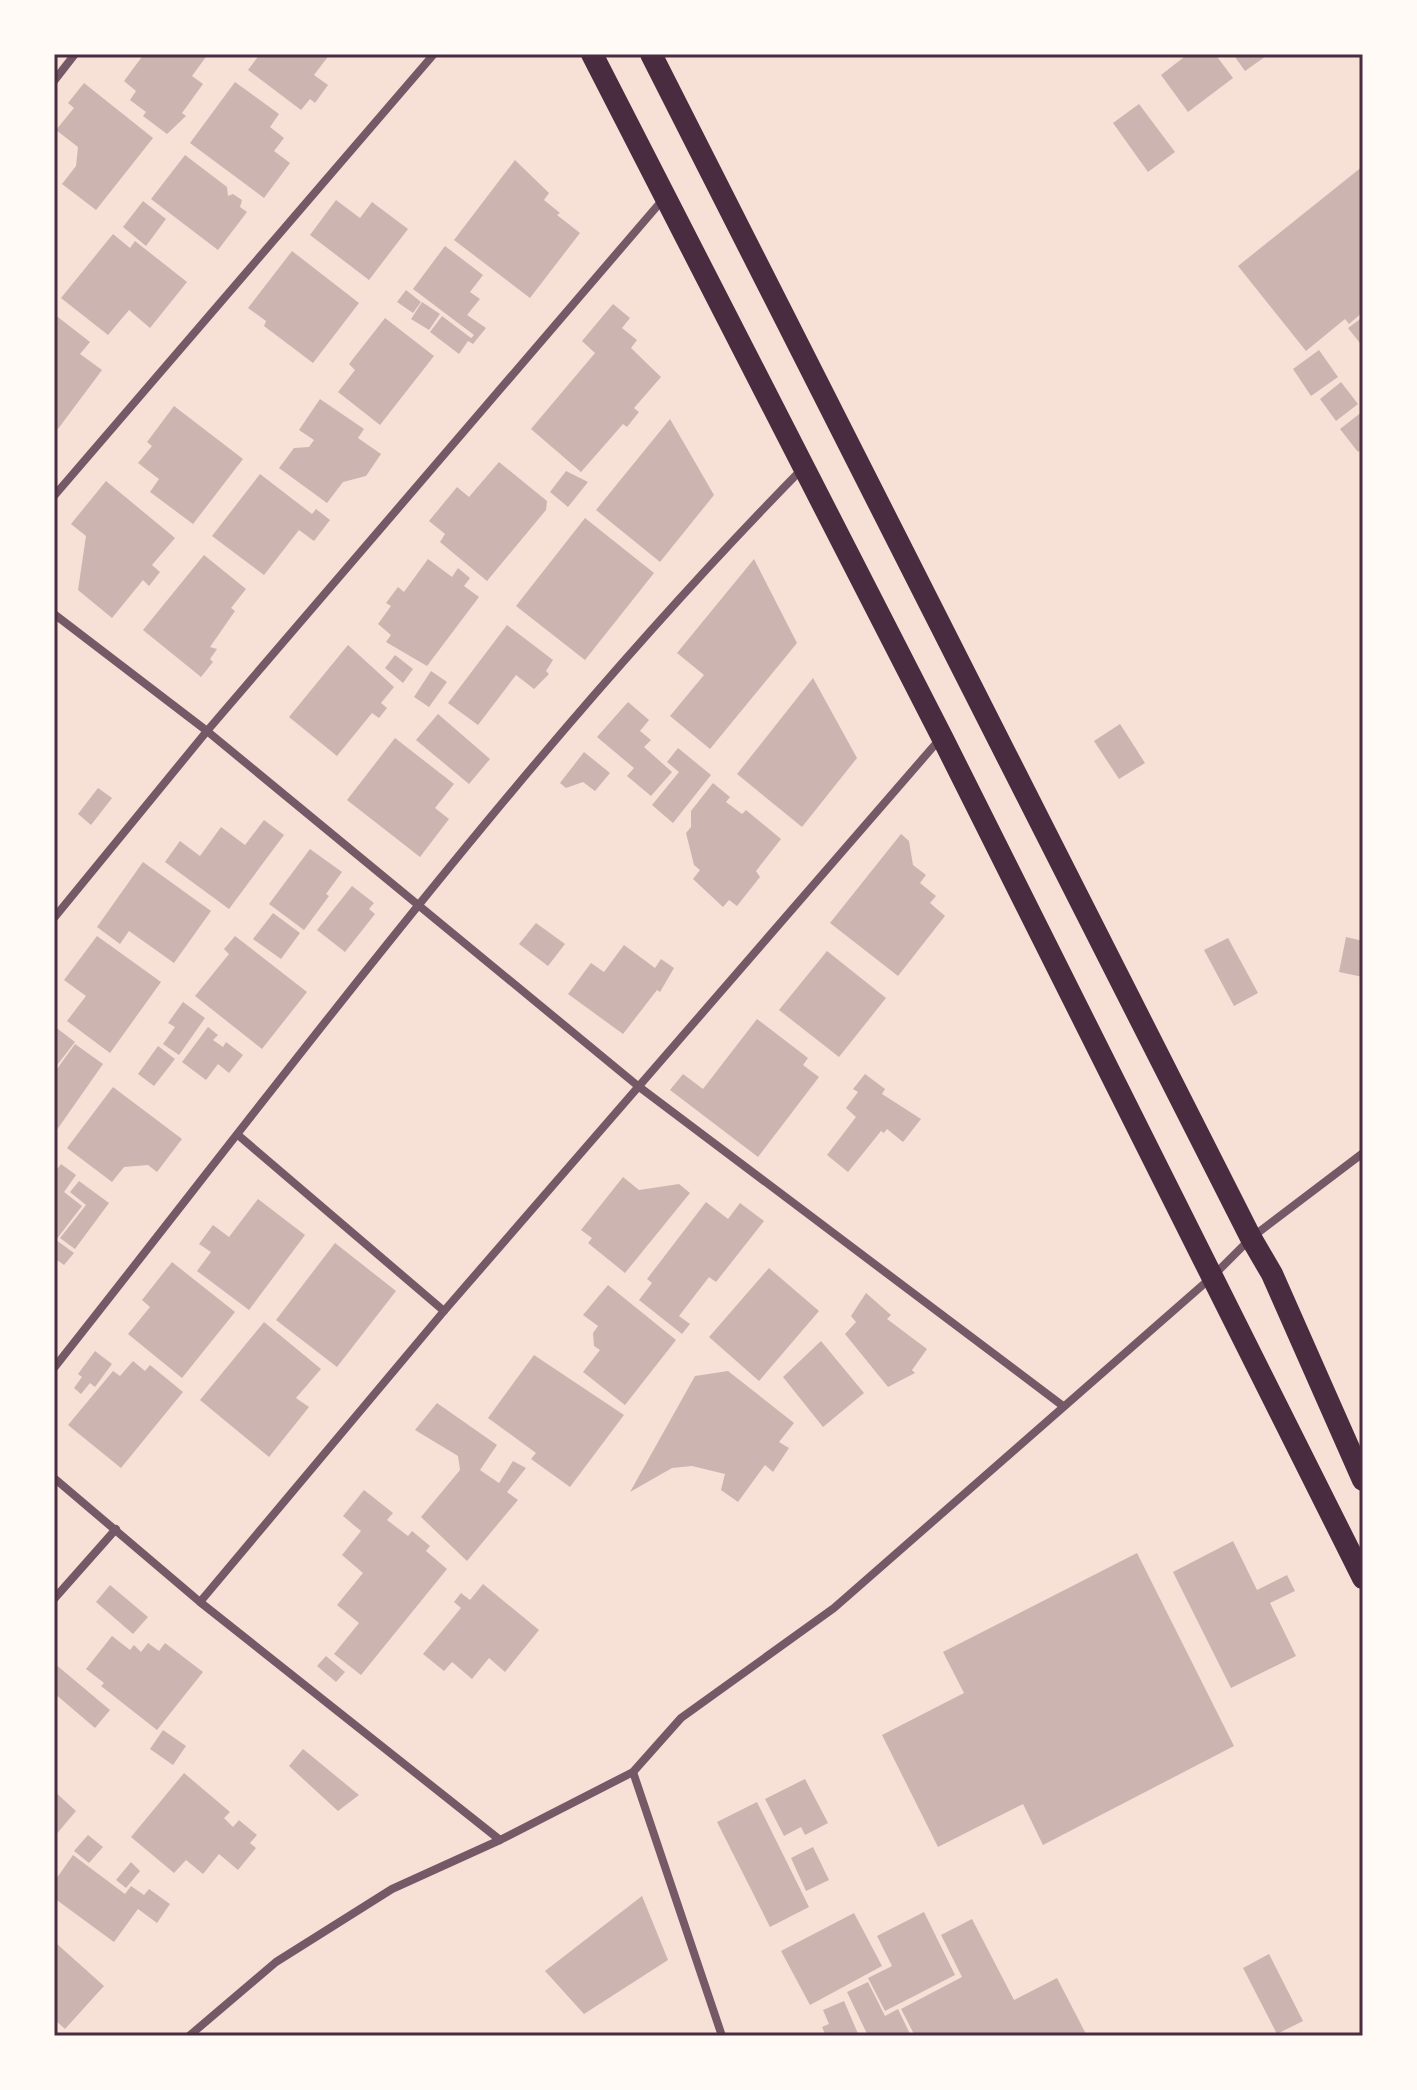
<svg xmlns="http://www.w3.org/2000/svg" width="1417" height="2090" font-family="Mulish,sans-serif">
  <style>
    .building { fill: #ccb4b1 }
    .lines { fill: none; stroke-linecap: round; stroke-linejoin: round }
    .minor { stroke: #755966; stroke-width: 8 }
    .trunk { stroke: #4a2c40; stroke-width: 22 }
    .neatline { fill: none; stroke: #4a2c40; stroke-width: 3 }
  </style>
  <rect width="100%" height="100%" fill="#f7e1d7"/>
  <!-- building -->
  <g class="building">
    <polygon points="144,54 208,54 192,76 203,84 182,113 186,116 167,134 143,116 146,112 130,100 136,91 124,81"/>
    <polygon points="260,54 330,54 314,75 328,85 315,103 310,99 301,110 248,70"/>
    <polygon points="1188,54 1215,54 1233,78 1188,112 1161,75"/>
    <polygon points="1233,54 1269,54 1245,71"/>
    <polygon points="235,82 279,114 270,127 284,138 274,151 290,163 264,198 190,143"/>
    <polygon points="84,83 153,138 96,210 62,184 76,166 78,147 56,130 74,108 68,103"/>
    <polygon points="1139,104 1175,152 1148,172 1113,123"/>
    <polygon points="185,155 227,187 228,196 233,194 242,200 240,207 247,212 218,250 151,199"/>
    <polygon points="515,160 549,193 544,200 560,213 557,215 580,233 530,298 454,240"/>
    <polygon points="1363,166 1363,312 1349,324 1345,319 1306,351 1238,266"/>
    <polygon points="336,200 360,218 372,202 408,229 369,280 310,235"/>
    <polygon points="143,201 166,219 146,246 123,227"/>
    <polygon points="113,234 130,248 135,241 187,282 150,328 129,310 108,335 61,298"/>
    <polygon points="445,246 483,275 470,292 480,299 467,315 486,328 473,344 468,341 459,354 430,332 442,316 471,338 474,335 413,289"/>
    <polygon points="292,251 359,303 313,363 264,326 266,321 248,308"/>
    <polygon points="406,290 421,302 413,313 397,302"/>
    <polygon points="422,302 440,314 429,330 411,319"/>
    <polygon points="613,304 630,318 622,328 637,340 631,348 661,377 634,408 639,412 627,427 623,424 581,472 531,429 595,353 582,341"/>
    <polygon points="54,314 90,342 80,354 102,370 58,429 54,426"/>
    <polygon points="1363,317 1363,347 1348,328"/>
    <polygon points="385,318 434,356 380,425 338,392 355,370 349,364"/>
    <polygon points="1319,350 1338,377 1311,396 1293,369"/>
    <polygon points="1341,382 1358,404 1336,421 1320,399"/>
    <polygon points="320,399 364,429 358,438 381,454 366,476 343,482 327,503 279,468 294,448 309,447 314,440 299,430"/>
    <polygon points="174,406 243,459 193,524 150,492 159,479 138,463 152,446 147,442"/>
    <polygon points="1363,411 1363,448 1358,452 1340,429"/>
    <polygon points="670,419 714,495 660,562 596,510"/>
    <polygon points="499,462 547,501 546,510 487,581 440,542 445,534 429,521 457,487 469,497"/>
    <polygon points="566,471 588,482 568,507 550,492"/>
    <polygon points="260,474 312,514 316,509 330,520 314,541 299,530 264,575 212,536"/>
    <polygon points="106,481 175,538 152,565 160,572 149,586 143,580 112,618 78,590 86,536 71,524"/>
    <polygon points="585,518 654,573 585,660 516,606"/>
    <polygon points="204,555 246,589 231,608 235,611 210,647 217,649 210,659 213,662 201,677 143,630"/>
    <polygon points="428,559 452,577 458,568 470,578 464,586 479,597 427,666 386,642 391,635 378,624 391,606 386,603 398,587 404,592"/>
    <polygon points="754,559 797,643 710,749 670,716 704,675 677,653"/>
    <polygon points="507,625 553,660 546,671 549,674 534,689 516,675 478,725 448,703"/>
    <polygon points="348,645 394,687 381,703 387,708 379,718 372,713 337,756 289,717"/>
    <polygon points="395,655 413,669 403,683 385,668"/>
    <polygon points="431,671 447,682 429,707 414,697"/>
    <polygon points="813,678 857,758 802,827 737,774"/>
    <polygon points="628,702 649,720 640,731 651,740 644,747 672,772 651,796 627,776 634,768 597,737"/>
    <polygon points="438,714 490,759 469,784 416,740"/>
    <polygon points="1120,724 1145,763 1119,779 1094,741"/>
    <polygon points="395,738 454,784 435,808 449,819 420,857 347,800"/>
    <polygon points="678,748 711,775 673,823 652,805 679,772 667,762"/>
    <polygon points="584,752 610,773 595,791 583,782 566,788 560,783"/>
    <polygon points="713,783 730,797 726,802 742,814 746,810 781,839 756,871 760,877 737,906 729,900 723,907 693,879 700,870 694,865 686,833 691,827 691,811"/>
    <polygon points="98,788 112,798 91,825 78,814"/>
    <polygon points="264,820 284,835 229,909 165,862 180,841 200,856 221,827 245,845"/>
    <polygon points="901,834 909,841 913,865 926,875 920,883 936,896 930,903 945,916 898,976 830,923"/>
    <polygon points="310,849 342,872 326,894 329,896 304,930 269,904"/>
    <polygon points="143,862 211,911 174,963 129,931 120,944 97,927"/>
    <polygon points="352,886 374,903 369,909 375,914 345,952 317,930"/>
    <polygon points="273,913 300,933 281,959 253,939"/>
    <polygon points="536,923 565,944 548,966 519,944"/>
    <polygon points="97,936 161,982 110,1053 67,1021 86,996 64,980"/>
    <polygon points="235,936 307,992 262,1049 195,996 229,954 224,949"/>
    <polygon points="1346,937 1363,941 1363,977 1339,972"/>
    <polygon points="1228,938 1258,993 1234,1006 1204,950"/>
    <polygon points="624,945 655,968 661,959 674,968 660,992 657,990 623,1034 568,994 591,963 604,972"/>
    <polygon points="827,951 886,998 839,1057 779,1010"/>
    <polygon points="183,1002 205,1018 179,1055 163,1044 175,1027 168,1023"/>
    <polygon points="757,1019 808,1058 803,1065 819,1077 758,1157 670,1090 683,1074 703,1089"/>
    <polygon points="54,1026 75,1042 54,1069"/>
    <polygon points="208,1027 218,1035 213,1040 223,1047 226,1042 243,1055 229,1073 218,1064 206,1080 182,1062"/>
    <polygon points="75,1044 103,1064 54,1134 54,1073"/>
    <polygon points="158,1046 175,1059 154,1086 138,1074"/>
    <polygon points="865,1074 885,1089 882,1094 921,1119 903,1142 887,1129 884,1133 881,1131 848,1172 827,1155 856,1117 846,1108 858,1092 853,1089"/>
    <polygon points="113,1087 182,1139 157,1172 148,1165 124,1167 112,1182 67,1148"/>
    <polygon points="61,1164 76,1175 64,1192 82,1206 56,1240 74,1253 64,1265 54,1258 54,1173"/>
    <polygon points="623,1177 639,1190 679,1184 690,1193 625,1273 588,1243 592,1238 581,1230"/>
    <polygon points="79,1181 109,1203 75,1249 60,1238 86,1205 70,1192"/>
    <polygon points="258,1199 305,1235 249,1310 197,1271 211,1252 199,1244 213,1225 229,1237"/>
    <polygon points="706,1202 728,1219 740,1203 764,1221 716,1282 709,1277 679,1316 690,1324 682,1334 639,1300 652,1283 647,1279"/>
    <polygon points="335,1243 396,1291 337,1367 276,1320"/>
    <polygon points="172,1262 235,1312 182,1378 128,1334 150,1307 142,1300"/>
    <polygon points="769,1268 819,1311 759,1381 709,1337"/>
    <polygon points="608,1285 676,1340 625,1405 583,1372 600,1350 594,1346 593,1333 598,1326 583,1315"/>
    <polygon points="866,1293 891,1315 887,1319 927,1349 912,1370 915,1373 888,1387 845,1334 856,1322 851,1316"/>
    <polygon points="264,1322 321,1369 296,1398 309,1407 269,1457 200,1400"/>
    <polygon points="821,1341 864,1393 823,1427 783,1377"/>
    <polygon points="95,1351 112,1364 95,1387 90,1383 81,1394 74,1388 82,1377 78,1374"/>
    <polygon points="534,1355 624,1415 570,1487 531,1459 536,1453 488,1418"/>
    <polygon points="133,1361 145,1371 150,1365 183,1392 121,1468 68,1425 113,1371 120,1376"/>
    <polygon points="728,1371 794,1423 779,1442 789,1448 773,1472 765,1465 738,1502 721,1490 725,1474 692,1466 672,1468 630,1492 695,1376"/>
    <polygon points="437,1403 497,1445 480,1470 499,1483 513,1461 526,1468 507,1492 518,1500 467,1561 421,1517 460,1470 458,1456 415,1430"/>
    <polygon points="364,1490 393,1513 387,1520 408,1536 412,1531 430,1546 426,1551 447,1569 361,1675 334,1654 359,1623 337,1605 363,1573 342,1555 361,1531 343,1516"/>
    <polygon points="1233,1541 1257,1590 1287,1575 1295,1591 1270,1603 1296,1656 1231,1688 1173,1572"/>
    <polygon points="1137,1553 1234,1746 1043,1845 1023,1804 938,1847 882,1735 964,1693 943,1652"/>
    <polygon points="483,1584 539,1630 505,1672 489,1658 472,1679 452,1662 444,1671 423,1654 461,1608 454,1602 461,1593 470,1600"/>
    <polygon points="110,1585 148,1617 133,1634 96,1602"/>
    <polygon points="112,1636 130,1650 134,1645 141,1652 148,1643 159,1651 165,1643 203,1672 157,1730 101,1686 104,1683 86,1669"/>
    <polygon points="326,1656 345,1672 336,1682 317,1666"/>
    <polygon points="54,1663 110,1710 95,1728 54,1693"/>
    <polygon points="163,1730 186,1746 173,1765 150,1749"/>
    <polygon points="303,1749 359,1795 338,1811 289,1766"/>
    <polygon points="184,1773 230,1812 224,1818 233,1827 239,1820 257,1835 250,1843 256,1848 238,1870 219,1854 203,1874 186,1860 174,1873 131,1837"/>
    <polygon points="805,1779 828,1823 805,1835 801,1827 784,1836 765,1799"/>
    <polygon points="54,1791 76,1811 54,1837"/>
    <polygon points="757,1802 809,1907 770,1927 717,1822"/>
    <polygon points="88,1835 103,1847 89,1863 74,1851"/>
    <polygon points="813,1847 829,1880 806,1891 791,1858"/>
    <polygon points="73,1855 125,1894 131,1886 144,1895 149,1889 170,1904 157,1923 138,1909 114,1942 54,1898 54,1882"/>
    <polygon points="131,1862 140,1871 126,1888 116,1880"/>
    <polygon points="642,1896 668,1960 584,2014 545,1971"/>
    <polygon points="924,1912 955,1975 885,2011 868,1978 892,1966 877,1936"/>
    <polygon points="854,1913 882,1966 810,2005 781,1951"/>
    <polygon points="972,1919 1014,2000 1057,1978 1087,2036 915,2036 901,2009 962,1977 941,1935"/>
    <polygon points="57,1944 104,1986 65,2029 54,2019"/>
    <polygon points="1269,1954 1303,2021 1277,2034 1243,1968"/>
    <polygon points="868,1982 885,2016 898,2009 911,2036 868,2036 847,1992"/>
    <polygon points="844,2001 859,2036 826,2036 822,2027 829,2024 823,2010"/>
  </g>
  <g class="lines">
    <!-- minor -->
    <g class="minor">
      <polyline points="54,81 75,54"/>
      <polyline points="54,496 434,54"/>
      <polyline points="54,614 207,731 638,1086 1063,1406"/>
      <polyline points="54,918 207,731 665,197"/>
      <polyline points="238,1135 444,1311"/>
      <path d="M54 1368C295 1063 528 748 801 470"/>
      <polyline points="54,1478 200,1602 500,1840"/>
      <polyline points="54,1599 116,1529"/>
      <polyline points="200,1602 444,1311 939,740"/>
      <polyline points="633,1772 722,2036"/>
      <polyline points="189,2036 276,1962 392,1889 500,1840 633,1772 681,1718 834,1608 1213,1276 1251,1238 1363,1153"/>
    </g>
    <!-- trunk -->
    <g class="trunk">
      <polyline points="592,54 942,737 1363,1578"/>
      <polyline points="651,54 1251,1238 1272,1274 1363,1480"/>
    </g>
  </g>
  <!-- border -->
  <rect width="1417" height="2090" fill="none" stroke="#fffaf5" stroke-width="112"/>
  <rect x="56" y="56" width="1305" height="1978" class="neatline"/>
</svg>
